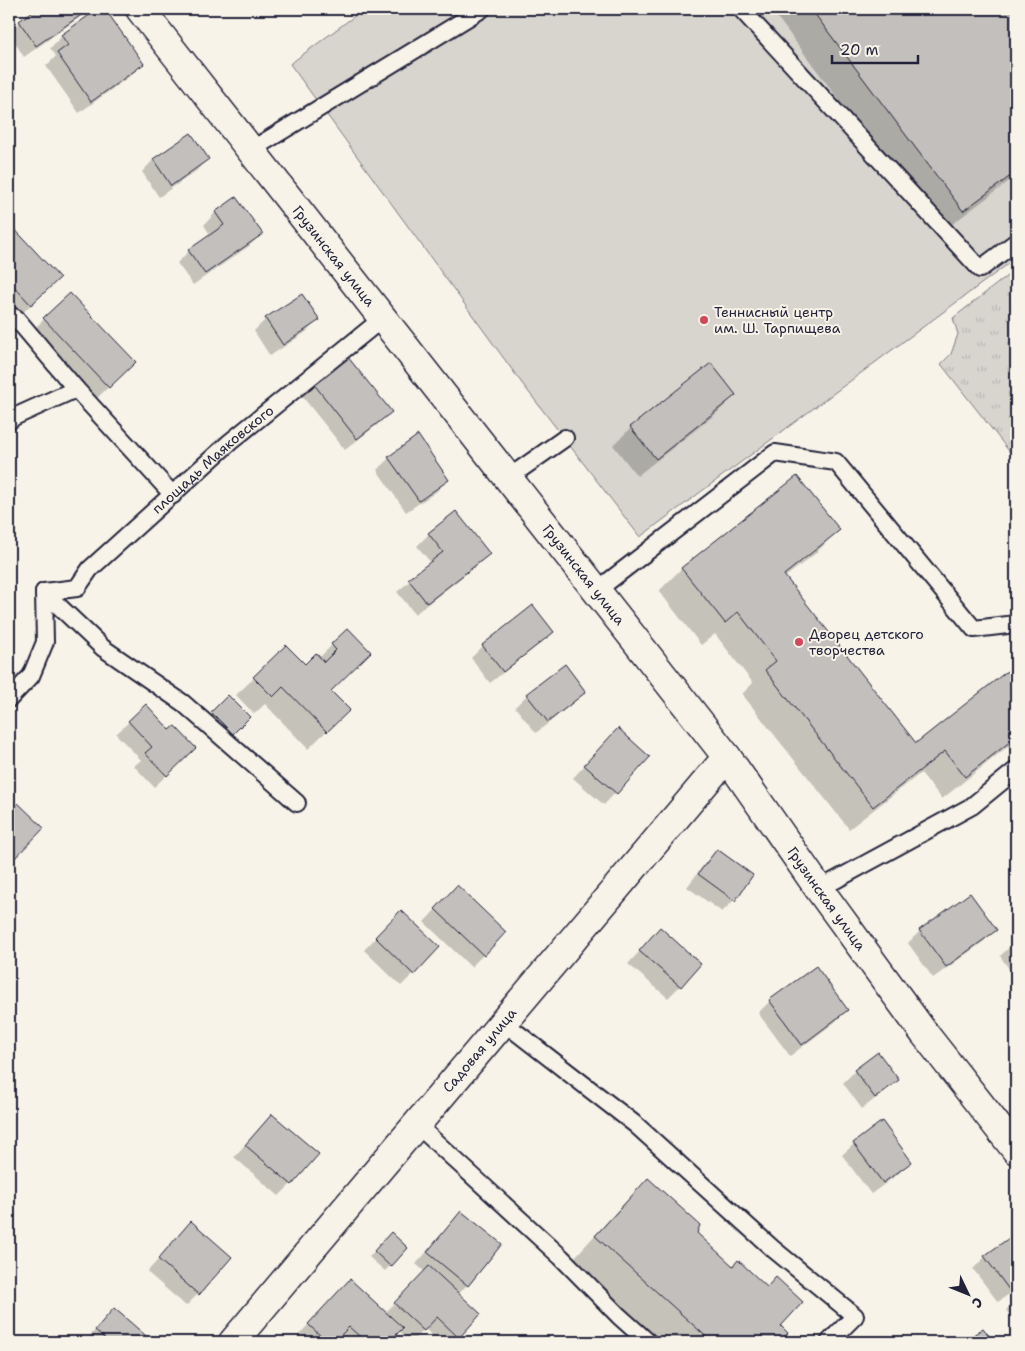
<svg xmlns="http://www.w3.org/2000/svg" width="1025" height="1351" font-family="'Shantell Sans',sans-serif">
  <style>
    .grass { fill: url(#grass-tufts); stroke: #7d7c85 }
    .pitch { fill: #d8d5cf; stroke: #7d7c85 }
    .shadow { fill: #0003 }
    .building { fill: #c2bfbd; stroke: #22223b }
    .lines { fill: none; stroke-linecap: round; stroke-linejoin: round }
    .lane-casing { stroke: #22223b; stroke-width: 20 }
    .street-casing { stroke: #22223b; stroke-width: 31 }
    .lane { stroke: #f7f3e8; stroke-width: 16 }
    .street { stroke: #f7f3e8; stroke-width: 28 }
    .poi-dot { fill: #d1495b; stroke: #f7f3e8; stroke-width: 2 }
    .labels { text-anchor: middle; stroke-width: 4; stroke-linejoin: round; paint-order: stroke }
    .street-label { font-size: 14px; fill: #22223b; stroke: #f7f3e8 }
    .poi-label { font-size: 14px; fill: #22223b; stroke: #f7f3e8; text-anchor: start }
  </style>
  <defs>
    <pattern id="grass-tufts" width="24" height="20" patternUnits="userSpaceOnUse" patternTransform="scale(1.25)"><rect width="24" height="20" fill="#d8d5cf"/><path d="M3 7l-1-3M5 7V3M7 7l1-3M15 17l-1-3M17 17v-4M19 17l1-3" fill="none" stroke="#b9b7b3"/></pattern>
  </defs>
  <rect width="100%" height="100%" fill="#f7f3e8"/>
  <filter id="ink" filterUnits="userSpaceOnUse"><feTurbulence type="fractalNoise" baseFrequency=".02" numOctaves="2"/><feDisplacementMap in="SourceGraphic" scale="10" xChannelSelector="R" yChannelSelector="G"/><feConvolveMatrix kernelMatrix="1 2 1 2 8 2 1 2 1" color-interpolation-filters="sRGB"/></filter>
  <g filter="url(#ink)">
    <!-- grass -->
    <polygon class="grass" points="1016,269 1016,460 941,364 951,354 958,334 953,318"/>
    <!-- pitch -->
    <polygon class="pitch" points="364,9 1016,9 1016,258 640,537 521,382 290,64"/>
    <!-- shadow -->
    <g class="shadow">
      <polygon points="28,9 91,9 24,57 9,33 20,22 31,14"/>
      <polygon points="100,9 104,9 142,64 130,76 79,113 46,66 56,56 50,48 62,36"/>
      <polygon points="771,9 1015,9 1016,176 939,234"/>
      <polygon points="190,134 208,159 196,171 159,197 142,172 153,160"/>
      <polygon points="236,199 261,234 249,246 193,285 177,263 189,251 211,236 204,225 215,213"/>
      <polygon points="9,224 59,278 13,322 9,318"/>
      <polygon points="70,294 122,374 96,399 32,331"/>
      <polygon points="301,295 318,320 306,332 270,356 254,331 266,319"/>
      <polygon points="314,384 390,412 378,424 345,450 302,396"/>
      <polygon points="735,395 717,413 637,476 613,445 631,428"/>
      <polygon points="418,437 447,480 436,492 406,512 377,470 389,458"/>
      <polygon points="838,530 816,553 784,578 916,745 1016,666 1016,740 942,799 921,773 849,829 742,694 753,683 715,634 701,645 659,591 682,568"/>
      <polygon points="429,534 488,554 476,566 415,614 397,592 431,563 417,546"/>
      <polygon points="348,629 329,691 348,710 308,749 265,704 254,714 236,695 254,678 305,666 319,658"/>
      <polygon points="552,632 541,643 490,683 471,658 483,646"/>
      <polygon points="585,691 573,703 536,733 515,707 527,695"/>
      <polygon points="228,697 248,717 226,738 207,719"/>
      <polygon points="146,706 183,760 154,787 134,766 141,760 116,734"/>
      <polygon points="606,742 648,757 604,805 573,778"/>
      <polygon points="18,805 42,828 9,863 9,814"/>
      <polygon points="717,850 752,876 734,900 722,912 687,887 706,862"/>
      <polygon points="457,887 483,955 471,967 424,922"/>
      <polygon points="389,924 413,974 401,986 364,950"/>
      <polygon points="660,929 680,986 668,998 628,964"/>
      <polygon points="995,930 983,942 933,978 908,943 920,931"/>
      <polygon points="1016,941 1016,979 1000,956"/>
      <polygon points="770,1001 847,1010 835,1022 790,1056 758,1013"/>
      <polygon points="855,1071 897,1080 885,1091 862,1109 843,1083"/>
      <polygon points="260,1128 291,1184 279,1196 234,1157"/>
      <polygon points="854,1144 910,1162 898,1174 871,1194 842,1155"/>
      <polygon points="648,1180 787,1333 778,1342 645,1342 564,1269 617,1211"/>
      <polygon points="461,1213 467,1285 458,1294 458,1337 453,1342 439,1342 425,1329 411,1342 399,1331 388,1342 341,1342 337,1338 333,1342 303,1342 297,1337 338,1292 385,1313 425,1272 416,1264"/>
      <polygon points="191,1223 198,1294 186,1306 147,1272"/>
      <polygon points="391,1234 407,1248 385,1271 369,1257"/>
      <polygon points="1016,1234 1016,1289 998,1302 973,1269 985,1257"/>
      <polygon points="1016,1300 1016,1324 1006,1310"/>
      <polygon points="114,1310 152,1342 84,1342"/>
    </g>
    <!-- building -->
    <g class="building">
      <polygon points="36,9 90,9 36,46 19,21"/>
      <polygon points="98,9 105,9 144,64 91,102 57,53 68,45 61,35"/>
      <polygon points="811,9 1016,9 1016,172 963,211"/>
      <polygon points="191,133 209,159 171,186 153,159"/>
      <polygon points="236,197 263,234 205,274 188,250 224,225 215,212"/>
      <polygon points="9,223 60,278 31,305 9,281"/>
      <polygon points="70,293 136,362 109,388 43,318"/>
      <polygon points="302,294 320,320 283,345 265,318"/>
      <polygon points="347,356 392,412 357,439 313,383"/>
      <polygon points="711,363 736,395 656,459 630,427"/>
      <polygon points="418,435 449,480 419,501 388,457"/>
      <polygon points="797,476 840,530 784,575 916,743 1016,664 1016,737 965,777 945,751 873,807 765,670 776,661 738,612 725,623 681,568"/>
      <polygon points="456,511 490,554 427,603 408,579 443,552 428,533"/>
      <polygon points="533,605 554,632 503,672 482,645"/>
      <polygon points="348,628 371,652 331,691 350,710 327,732 283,687 273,697 253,677 286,645 305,664 316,653 324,662 336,650 331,644"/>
      <polygon points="565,664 586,692 548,722 526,694"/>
      <polygon points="228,695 250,717 233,734 211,712"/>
      <polygon points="146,704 170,730 175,726 196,748 167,776 145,753 152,747 128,721"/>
      <polygon points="618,728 650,757 617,794 584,765"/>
      <polygon points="18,803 44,828 13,860 9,855 9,813"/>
      <polygon points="717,849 753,875 735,901 698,874"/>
      <polygon points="457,885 506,932 484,956 435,909"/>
      <polygon points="970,893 997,930 946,967 919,930"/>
      <polygon points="401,910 440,947 414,975 375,937"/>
      <polygon points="660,927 701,964 681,987 639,951"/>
      <polygon points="1016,939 1016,951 1011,943"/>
      <polygon points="816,966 848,1010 802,1045 769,1000"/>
      <polygon points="878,1052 899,1080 875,1098 854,1070"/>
      <polygon points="272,1114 319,1154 292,1185 245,1145"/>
      <polygon points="882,1121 912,1162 883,1183 853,1143"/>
      <polygon points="648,1178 700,1225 697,1233 733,1266 738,1260 767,1287 776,1277 803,1302 781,1326 788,1333 780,1342 712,1342 595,1236"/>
      <polygon points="461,1211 502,1244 468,1286 427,1252"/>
      <polygon points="191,1221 232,1257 199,1295 158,1259"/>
      <polygon points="391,1232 408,1248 391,1267 374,1251"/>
      <polygon points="1016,1233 1016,1287 1010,1291 984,1256"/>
      <polygon points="429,1266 481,1314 459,1338 437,1317 424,1331 394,1303"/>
      <polygon points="350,1279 403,1328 389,1342 366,1342 349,1327 334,1342 327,1342 308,1324"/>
      <polygon points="114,1308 153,1342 109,1342 95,1330"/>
      <polygon points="983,1328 994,1342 964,1342"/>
    </g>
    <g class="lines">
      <!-- lane casing -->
      <g class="lane-casing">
        <g id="lane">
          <polyline points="741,9 980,269 1016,242"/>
          <polyline points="251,150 482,9"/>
          <polyline points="9,315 16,318 76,389 173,495"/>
          <polyline points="9,421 14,417 76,389"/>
          <polyline points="508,478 565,438"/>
          <polyline points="596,591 775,453 836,462 974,629 1016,624"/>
          <path id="s1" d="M44 592 77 588 90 569 230 442 383 318"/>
          <polyline points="44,592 103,648 183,703 297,803"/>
          <polyline points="9,699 31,676 45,642 44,592"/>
          <polyline points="819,889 972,806 1016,770"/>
          <polyline points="503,1022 636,1125 772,1248 855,1316 829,1342"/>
          <polyline points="416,1124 561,1257 619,1316 648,1342"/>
        </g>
      </g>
      <!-- street casing -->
      <g class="street-casing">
        <g id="street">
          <path id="s2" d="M140 9 727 757 819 889 924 1033 1016 1150"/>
          <path id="s3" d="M233 1342 727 757"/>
        </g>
      </g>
      <!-- lane -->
      <use href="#lane" class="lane"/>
      <!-- street -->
      <use href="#street" class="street"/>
    </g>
  </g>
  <!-- markers -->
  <g class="poi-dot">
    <circle cx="704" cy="320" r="5"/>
    <circle cx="799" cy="642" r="5"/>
  </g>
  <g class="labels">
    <!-- street labels -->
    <g class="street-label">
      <text dy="5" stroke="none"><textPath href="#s2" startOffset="314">Грузинская улица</textPath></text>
      <text dy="5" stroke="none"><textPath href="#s1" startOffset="221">площадь Маяковского</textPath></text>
      <text dy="5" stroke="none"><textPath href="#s2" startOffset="719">Грузинская улица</textPath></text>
      <text dy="5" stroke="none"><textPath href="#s2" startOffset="1124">Грузинская улица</textPath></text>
      <text dy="5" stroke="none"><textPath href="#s3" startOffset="382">Садовая улица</textPath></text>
    </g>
    <!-- poi labels -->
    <g class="poi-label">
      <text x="714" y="317">Теннисный центр<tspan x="714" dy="16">им. Ш. Тарпищева</tspan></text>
      <text x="809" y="639">Дворец детского<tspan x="809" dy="16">творчества</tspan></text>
    </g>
  </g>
  <!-- margin -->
  <rect width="1025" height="1351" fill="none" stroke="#f7f3e8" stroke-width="30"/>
  <rect x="15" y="15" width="995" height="1321" fill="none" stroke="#22223b" stroke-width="2" filter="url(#ink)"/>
  <!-- north arrow -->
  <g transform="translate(968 1294) rotate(133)" stroke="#f7f3e8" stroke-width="4" paint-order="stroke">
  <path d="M0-4L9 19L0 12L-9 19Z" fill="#22223b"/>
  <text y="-8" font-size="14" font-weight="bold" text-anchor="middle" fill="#22223b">С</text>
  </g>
  <!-- scale -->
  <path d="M832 55v8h86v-8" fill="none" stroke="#22223b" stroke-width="2.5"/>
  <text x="840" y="55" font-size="15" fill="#22223b" stroke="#f7f3e8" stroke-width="4" paint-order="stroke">20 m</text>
</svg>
